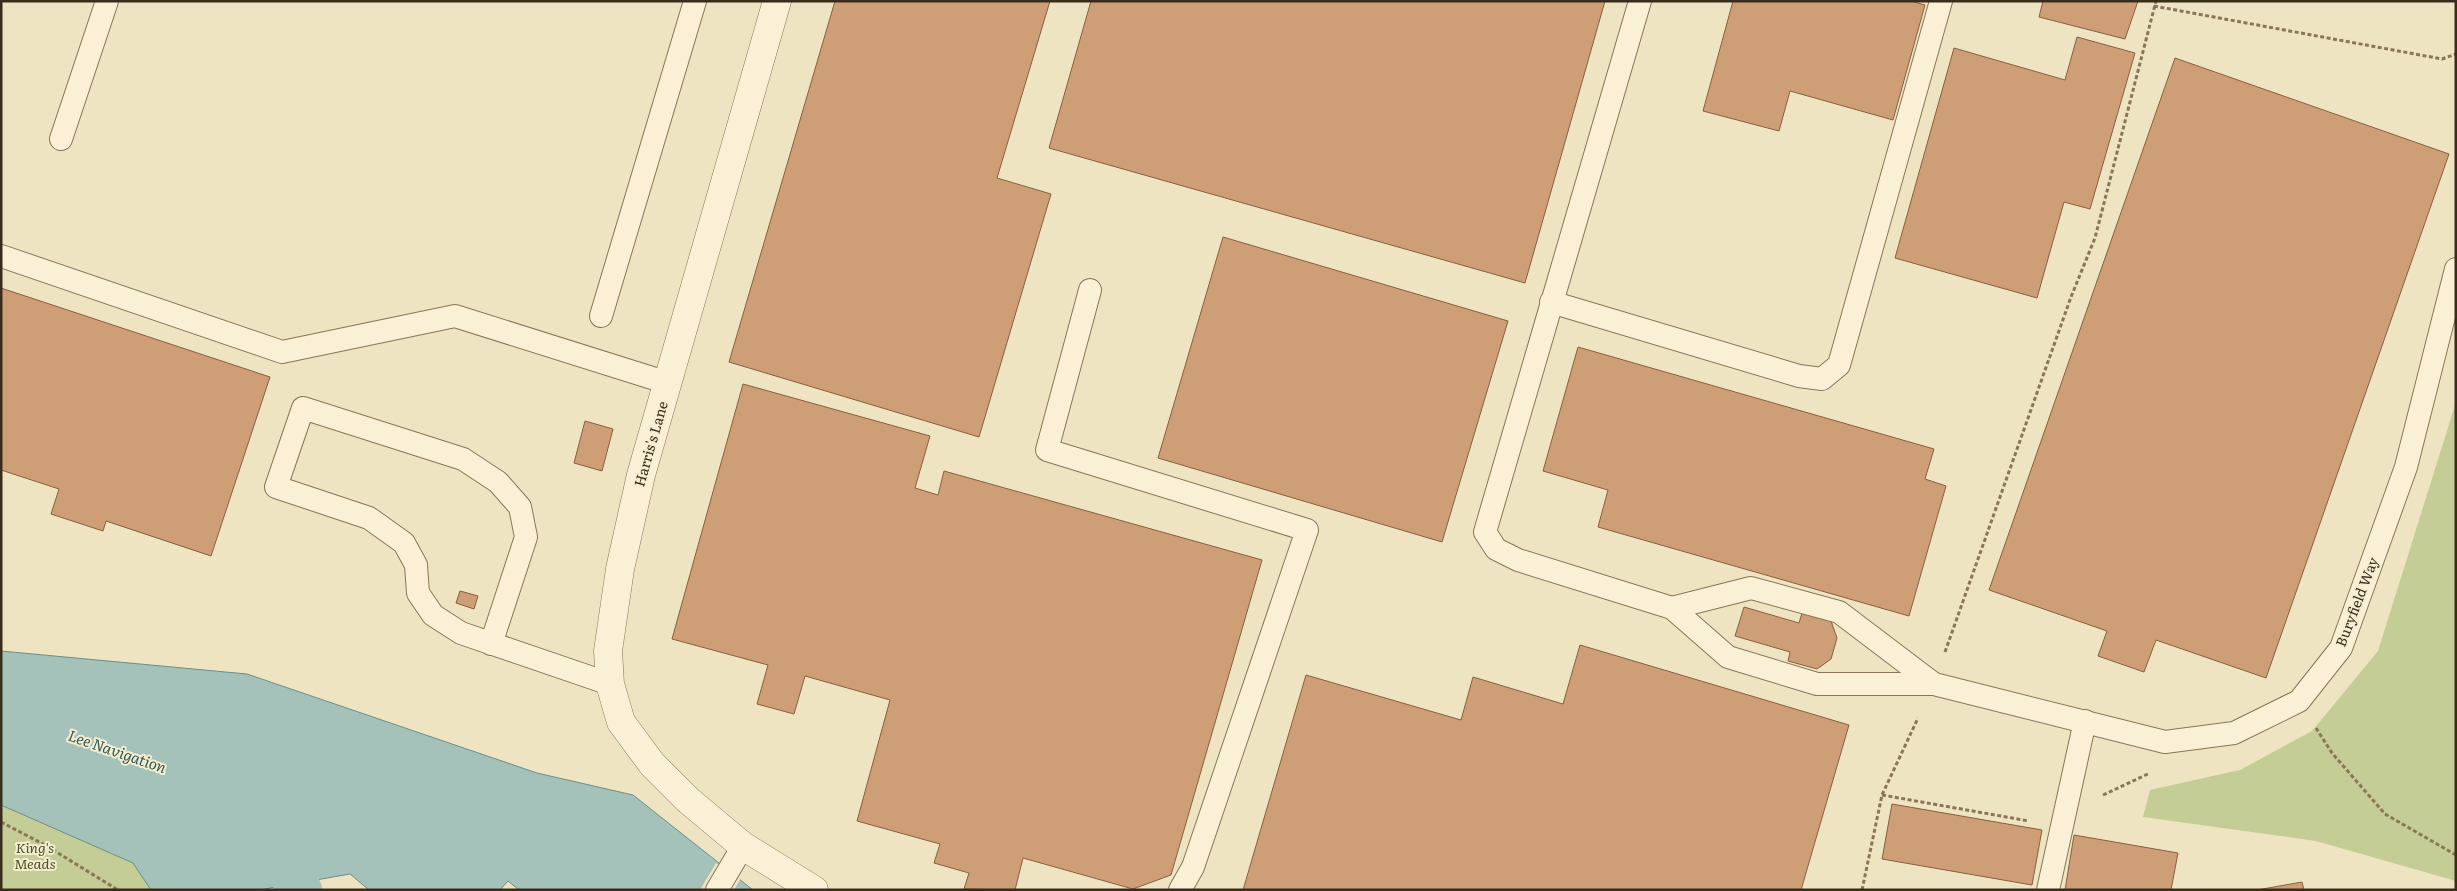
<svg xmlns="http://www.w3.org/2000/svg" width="2457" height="891" font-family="Literata,serif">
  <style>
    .green { fill: #c3cd95 }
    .water { fill: #a4c1ba; stroke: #6b8f88 }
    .pier { fill: #efe4c1 }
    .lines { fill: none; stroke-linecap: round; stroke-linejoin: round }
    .canal { stroke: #a4c1ba; stroke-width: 42 }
    .building { fill: #ce9f76; stroke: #885f3e }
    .service-casing { stroke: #897558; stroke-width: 24 }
    .minor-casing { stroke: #897558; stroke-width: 29 }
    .path { stroke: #897558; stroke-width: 3; stroke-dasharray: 4 2.5; stroke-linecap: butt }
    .service { stroke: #f9f0d5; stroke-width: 22 }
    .minor { stroke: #f9f0d5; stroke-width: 28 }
    .labels { text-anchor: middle; stroke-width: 4; stroke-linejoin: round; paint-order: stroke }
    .street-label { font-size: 14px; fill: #382c1d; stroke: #f6edd1 }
    .park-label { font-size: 14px; font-style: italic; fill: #465523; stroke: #f6edd1 }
    .water-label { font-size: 15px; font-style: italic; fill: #2c5858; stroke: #f6edd1 }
  </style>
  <rect width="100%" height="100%" fill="#efe4c1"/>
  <!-- green -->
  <g class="green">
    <polygon points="2456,402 2456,881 2316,841 2143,817 2150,790 2240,770 2312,731 2378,651"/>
    <polygon points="1,805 133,863 151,890 1,890"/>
  </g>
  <!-- water -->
  <polygon class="water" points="1,651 247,674 537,773 633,795 753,890 519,890 508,881 500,890 369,890 350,874 259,890 151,890 133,863 1,805"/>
  <!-- pier -->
  <polygon class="pier" points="716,863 741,878 734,890 700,890"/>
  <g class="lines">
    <!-- canal -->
    <polyline class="canal" points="263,837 301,890"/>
  </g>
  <!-- building -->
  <g class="building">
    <polygon points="835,1 1050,1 997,178 1051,194 979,437 729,362"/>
    <polygon points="1091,1 1605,1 1525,283 1049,148"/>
    <polygon points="1733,1 1911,1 1925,5 1893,120 1790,91 1779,131 1703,111"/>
    <polygon points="2043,1 2138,1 2125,39 2039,17"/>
    <polygon points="2077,37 2135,53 2090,209 2064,202 2037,298 1895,258 1954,48 2065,80"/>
    <polygon points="2175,58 2449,154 2266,678 2156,640 2144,672 2098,656 2107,631 1989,590"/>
    <polygon points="1223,237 1508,321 1442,542 1158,458"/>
    <polygon points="1,288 270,377 211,556 106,521 103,531 51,514 59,489 1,470"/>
    <polygon points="1578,347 1934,449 1925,479 1946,486 1909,616 1598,527 1608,490 1543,471"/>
    <polygon points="743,384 930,436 915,488 938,495 944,471 1262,560 1171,875 1133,889 1023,858 1015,890 964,889 969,873 934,863 940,844 857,821 890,700 805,676 794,714 757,704 768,665 672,639"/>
    <polygon points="585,421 613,429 602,471 574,463"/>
    <polygon points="460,591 478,596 474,609 456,603"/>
    <polygon points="1744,607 1799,623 1802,613 1831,621 1837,638 1831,659 1817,669 1788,661 1790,652 1735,636"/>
    <polygon points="1580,645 1849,725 1801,890 1243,890 1306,675 1461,720 1473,677 1563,704"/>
    <polygon points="1892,804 2042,830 2032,885 1882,859"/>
    <polygon points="2074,835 2178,853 2171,890 2065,890"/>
    <polygon points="2302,882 2304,890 2257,890"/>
  </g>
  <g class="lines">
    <!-- service casing -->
    <g class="service-casing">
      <g id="service">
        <polyline points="1640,1 1485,532 1496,549 1518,560 1672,608 1728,657 1817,684 1934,684 2165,742 2234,733 2299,701 2341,648 2406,467 2456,269"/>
        <polyline points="61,139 107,1"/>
        <polyline points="1,256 282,352 455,316 668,383"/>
        <polyline points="1090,290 1047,450 1307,530 1193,867 1180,890"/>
        <polyline points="1551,302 1799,376 1822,379 1839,365 1941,1"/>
        <polyline points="601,316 695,1"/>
        <polyline points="1672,608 1751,588 1839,612 1934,684"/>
        <polyline points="491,644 526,537 520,507 498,482 463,459 303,408 276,487 369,518 404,543 416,565 418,593 433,615 461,633 610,684"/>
        <polyline points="717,890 743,846"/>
        <polyline points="2048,890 2085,721"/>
      </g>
    </g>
    <!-- minor casing -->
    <g class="minor-casing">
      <polyline id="minor" points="777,1 641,475 620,569 608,651 610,684 621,722 652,764 688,800 743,846 814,890"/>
    </g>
    <!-- path -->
    <g class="path">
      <polyline points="2154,6 2442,59 2456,54"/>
      <polyline points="1945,652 2071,297 2095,238 2156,1"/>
      <polyline points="2316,728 2332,753 2385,814 2456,855"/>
      <polyline points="1882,795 2029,821"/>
      <polyline points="2103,795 2150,773"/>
      <polyline points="1,822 45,845 118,890"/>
      <polyline points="1862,890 1882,795 1918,718"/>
    </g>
    <!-- service -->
    <use href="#service" class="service"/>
    <!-- minor -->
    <use href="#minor" class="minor"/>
  </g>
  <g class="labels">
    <!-- street labels -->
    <g class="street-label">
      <text transform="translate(651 444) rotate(-74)" y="5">Harris's Lane</text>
      <text transform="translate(2357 602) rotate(-69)" y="5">Buryfield Way</text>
    </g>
    <!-- park labels -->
    <g class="park-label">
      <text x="35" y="853">King's<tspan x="35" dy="16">Meads</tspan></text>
    </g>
    <!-- water labels -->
    <g class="water-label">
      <text transform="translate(117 752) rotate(19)" y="5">Lee Navigation</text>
    </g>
  </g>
  <!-- border -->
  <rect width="2457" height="891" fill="none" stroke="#382c1d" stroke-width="5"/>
</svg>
